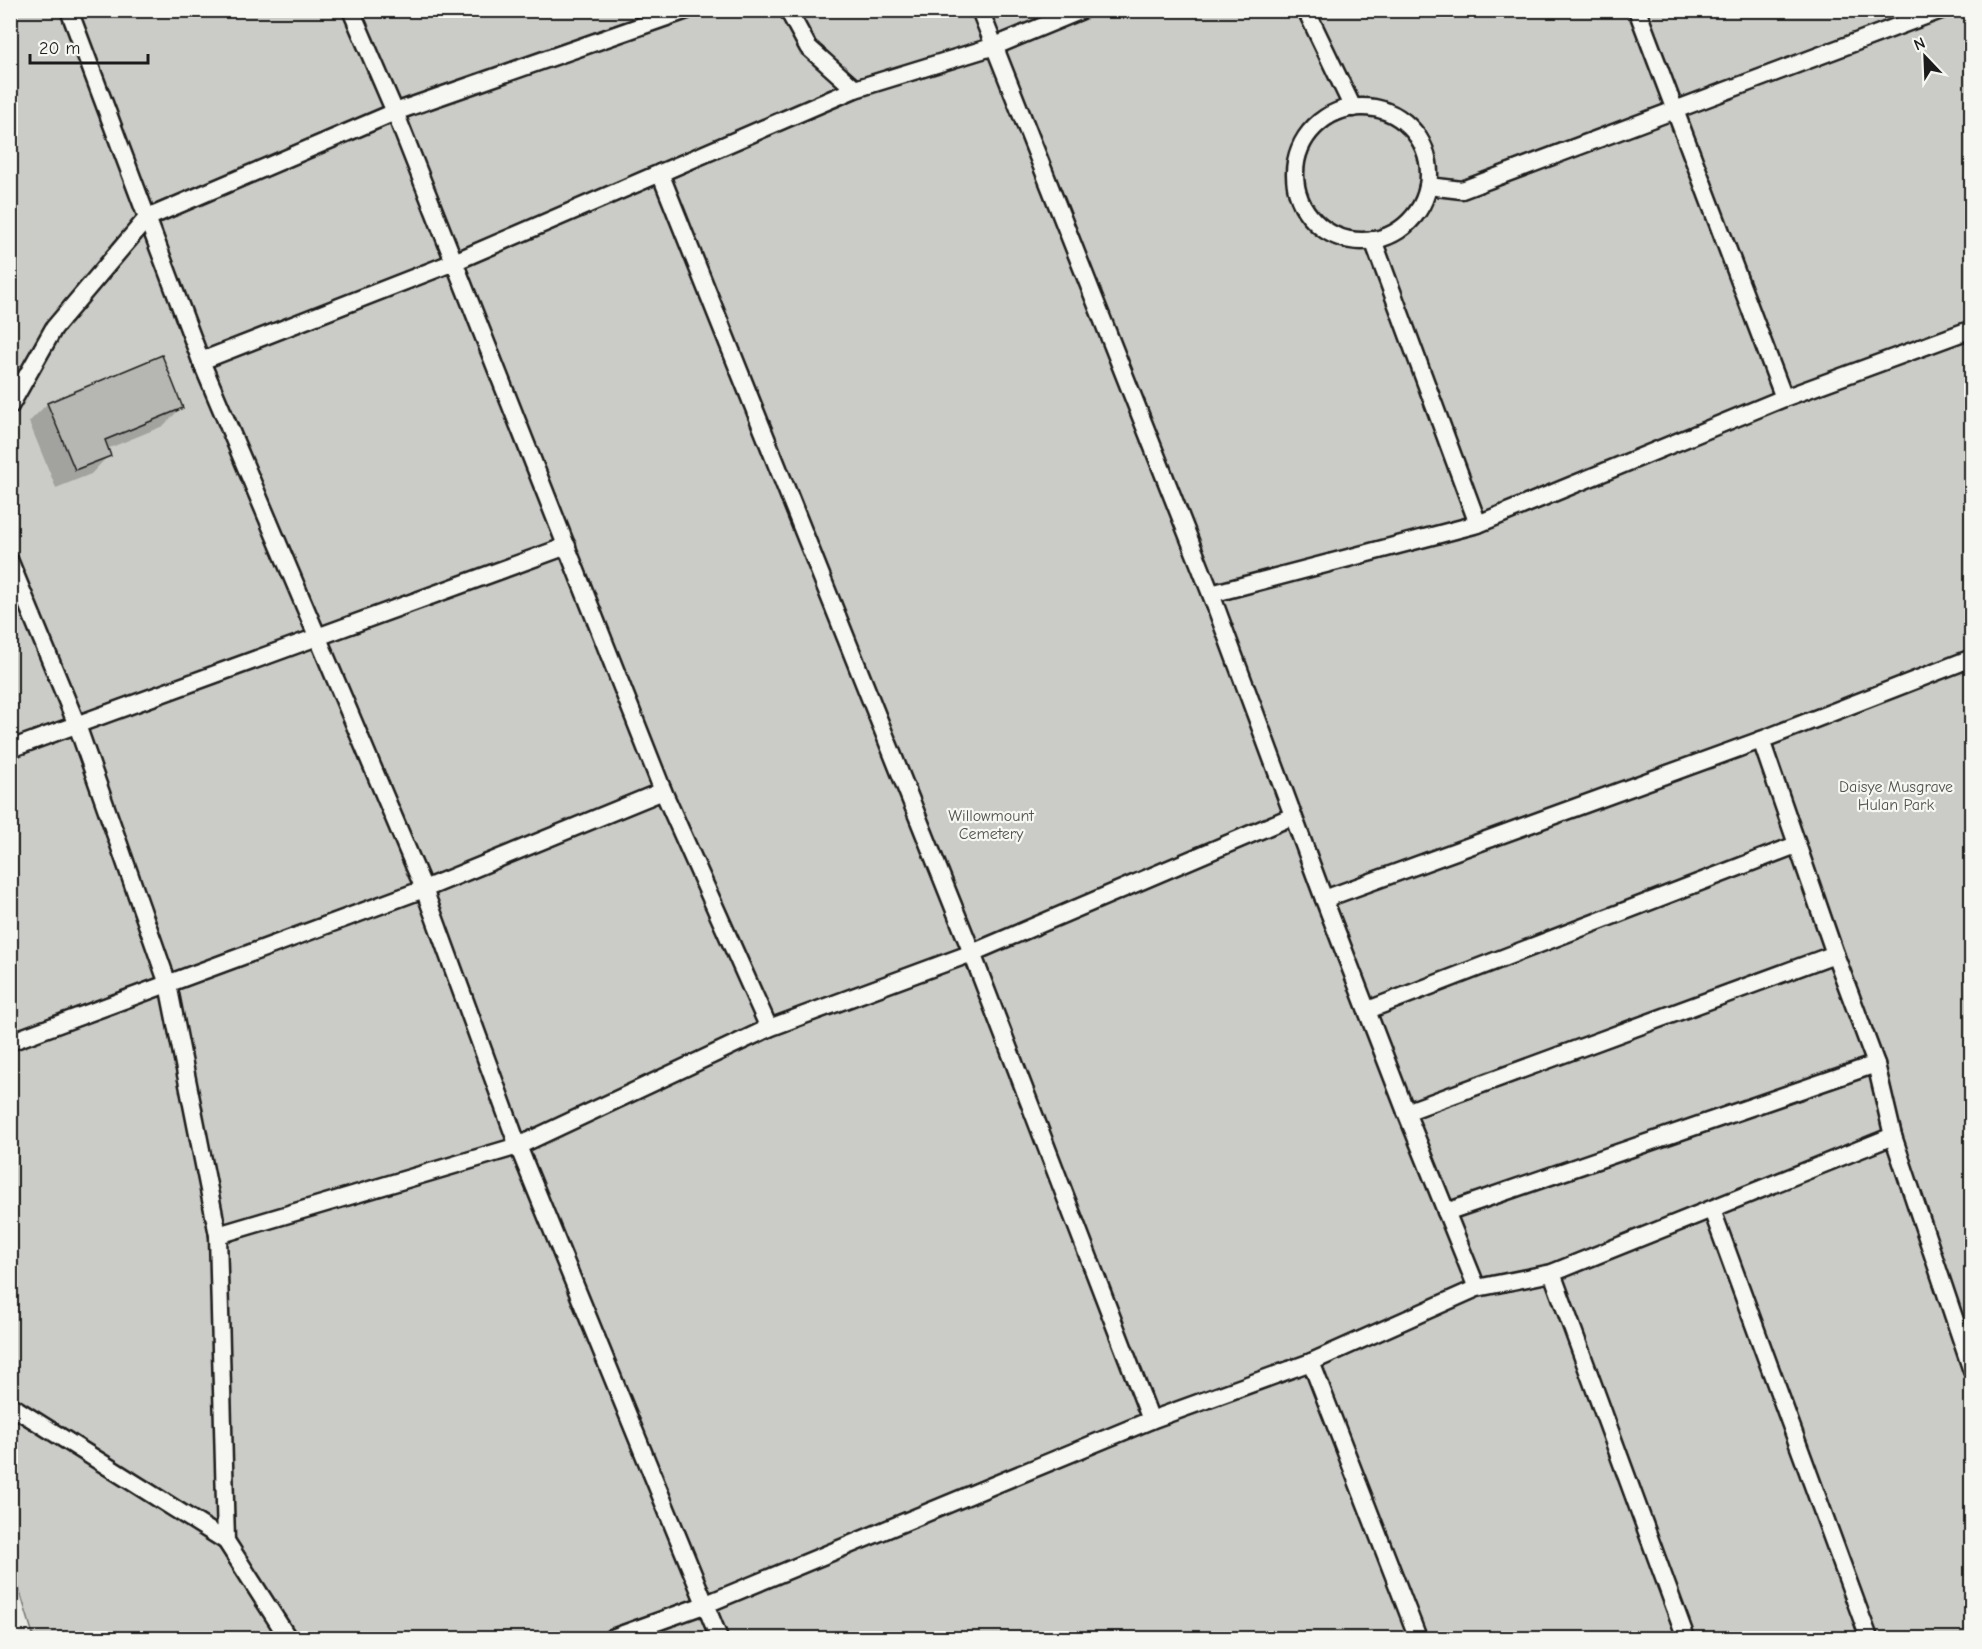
<svg xmlns="http://www.w3.org/2000/svg" width="1982" height="1649" font-family="'Comic Neue',sans-serif">
  <style>
    .green { fill: #cbcbc7; stroke: #747472; stroke-width: 1.5 }
    .shadow { fill: #0003 }
    .building { fill: #b6b6b3; stroke: #1c1c1c; stroke-width: 1.5 }
    .lines { fill: none; stroke-linecap: round; stroke-linejoin: round }
    .lane-casing { stroke: #1c1c1c; stroke-width: 21 }
    .lane { stroke: #f6f6f2; stroke-width: 16 }
    .labels { text-anchor: middle; stroke-width: 4.5; stroke-linejoin: round; paint-order: stroke }
    .park-label { font-size: 16px; fill: #51514f; stroke: #f6f6f2 }
  </style>
  <rect width="100%" height="100%" fill="#e9e9e5"/>
  <filter id="ink" filterUnits="userSpaceOnUse"><feTurbulence type="fractalNoise" baseFrequency=".0167" numOctaves="2"/><feDisplacementMap in="SourceGraphic" scale="12" xChannelSelector="R" yChannelSelector="G"/><feConvolveMatrix kernelMatrix="1 2 1 2 8 2 1 2 1" color-interpolation-filters="sRGB"/></filter>
  <g filter="url(#ink)">
    <!-- green -->
    <polygon class="green" points="10,11 1971,11 1971,1638 34,1638 10,1559"/>
    <!-- shadow -->
    <polygon class="shadow" points="161,357 182,407 163,426 107,449 109,455 91,474 56,488 29,422 47,404"/>
    <!-- building -->
    <polygon class="building" points="162,355 183,408 105,440 111,456 75,470 47,403"/>
    <g class="lines">
      <!-- lane casing -->
      <g class="lane-casing">
        <g id="lane">
          <polyline points="69,10 201,361 424,889 518,1146 719,1638"/>
          <polyline points="351,10 395,112 663,791 769,1028"/>
          <polyline points="788,10 808,47 855,89"/>
          <polyline points="980,10 1211,594 1324,899 1406,1112 1477,1288"/>
          <polyline points="1306,10 1353,108"/>
          <polyline points="1637,10 1784,398"/>
          <circle cx="1362" cy="174" r="67"/>
          <polyline points="660,173 972,953 1151,1420"/>
          <polyline points="1428,186 1462,190 1941,10"/>
          <polyline points="1373,240 1478,524"/>
          <polyline points="201,361 454,262 855,89 995,46 1082,10"/>
          <polyline points="10,406 54,328 147,218 395,112 687,10"/>
          <polyline points="10,562 77,725 168,984 218,1235 226,1541 288,1638"/>
          <polyline points="1211,594 1478,524 1784,398 1972,329"/>
          <polyline points="1761,740 1835,954 1876,1064 1893,1136 1972,1371"/>
          <polyline points="10,749 567,546"/>
          <polyline points="1324,899 1761,740 1972,658"/>
          <polyline points="1368,1010 1796,845"/>
          <polyline points="10,1042 424,889 663,791"/>
          <polyline points="1406,1112 1835,954"/>
          <polyline points="1712,1210 1869,1638"/>
          <polyline points="1446,1212 1876,1064"/>
          <polyline points="218,1235 518,1146 769,1028 972,953 1293,816"/>
          <polyline points="1552,1273 1686,1638"/>
          <polyline points="1311,1362 1418,1638"/>
          <polyline points="10,1405 226,1541"/>
          <polyline points="612,1638 704,1605 1151,1420 1311,1362 1477,1288 1552,1273 1893,1136"/>
        </g>
      </g>
      <!-- lane -->
      <use href="#lane" class="lane"/>
    </g>
  </g>
  <g class="labels">
    <!-- park labels -->
    <g class="park-label">
      <text x="1896" y="792">Daisye Musgrave<tspan x="1896" dy="18">Hulan Park</tspan></text>
      <text x="991" y="821">Willowmount<tspan x="991" dy="18">Cemetery</tspan></text>
    </g>
  </g>
  <!-- margin -->
  <rect width="1982" height="1649" fill="none" stroke="#f6f6f2" stroke-width="36"/>
  <rect x="18" y="18" width="1946" height="1613" fill="none" stroke="#1c1c1c" stroke-width="2" filter="url(#ink)"/>
  <!-- north arrow -->
  <g transform="translate(1925 57) rotate(337)" stroke="#f6f6f2" stroke-width="4.5" paint-order="stroke">
  <path d="M0-4.5L10 22L0 15L-10 22Z" fill="#1c1c1c"/>
  <text y="-9" font-size="16" font-weight="bold" text-anchor="middle" fill="#1c1c1c">N</text>
  </g>
  <!-- scale -->
  <path d="M30 54v9h118v-9" fill="none" stroke="#1c1c1c" stroke-width="3"/>
  <text x="39" y="54" font-size="18" fill="#1c1c1c" stroke="#f6f6f2" stroke-width="4.5" paint-order="stroke">20 m</text>
</svg>
